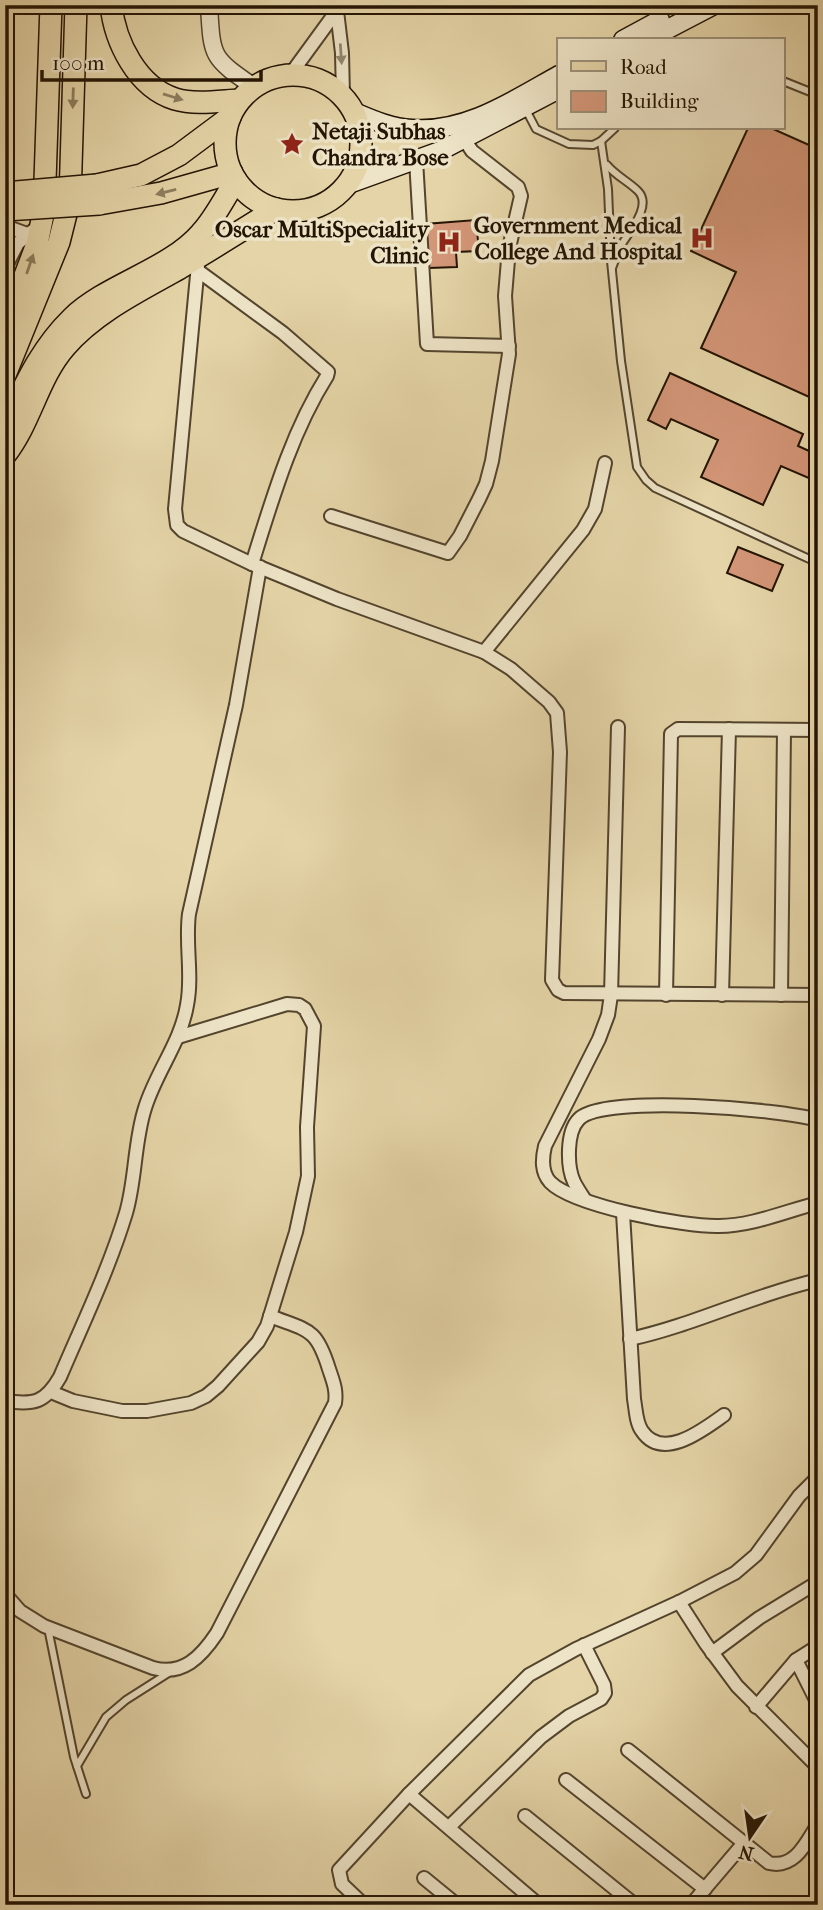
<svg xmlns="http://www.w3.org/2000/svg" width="823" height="1910" font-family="'IM FELL French Canon',serif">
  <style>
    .building { fill: #d39678; stroke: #231404; stroke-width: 2 }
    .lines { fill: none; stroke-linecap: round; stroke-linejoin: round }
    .service-casing { stroke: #53442d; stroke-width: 10 }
    .minor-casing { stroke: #53442d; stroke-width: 16 }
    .tertiary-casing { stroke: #53442d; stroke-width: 19 }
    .secondary-casing { stroke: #231404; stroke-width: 21 }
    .primary-casing { stroke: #231404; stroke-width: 24 }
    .service { stroke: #ede3c6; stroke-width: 6 }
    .minor { stroke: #ede3c6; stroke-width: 12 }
    .tertiary { stroke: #ede3c6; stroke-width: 16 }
    .secondary { stroke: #ede3c6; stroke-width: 18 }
    .primary { stroke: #e4d4a7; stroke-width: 21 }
    .primary-bridge-casing { stroke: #231404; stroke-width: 24; stroke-linecap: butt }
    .primary-bridge { stroke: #e4d4a7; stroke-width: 21 }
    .oneway { fill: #92866f }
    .oneway2 { fill: #8d7e5e }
    .labels { text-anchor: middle; stroke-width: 7; stroke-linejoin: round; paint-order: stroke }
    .poi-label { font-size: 23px; font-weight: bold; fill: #231404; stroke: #ede3c6; text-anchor: end }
  </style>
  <rect width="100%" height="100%" fill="#e4d4a7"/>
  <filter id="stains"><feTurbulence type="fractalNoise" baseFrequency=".00286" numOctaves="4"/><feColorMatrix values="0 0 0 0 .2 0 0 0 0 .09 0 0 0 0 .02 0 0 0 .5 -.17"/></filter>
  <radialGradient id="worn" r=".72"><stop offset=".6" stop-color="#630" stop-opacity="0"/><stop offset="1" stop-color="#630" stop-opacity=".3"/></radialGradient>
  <!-- building -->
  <g class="building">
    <polygon points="748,128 771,128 818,149 818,401 701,348 736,272 691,251"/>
    <polygon points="476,220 479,251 456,252 457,267 429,268 425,224"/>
    <polygon points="670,373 803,434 798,446 818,455 818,482 781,466 763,505 701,477 718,440 671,419 666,429 648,420"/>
    <polygon points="738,547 783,565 772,591 727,573"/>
  </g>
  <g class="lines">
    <!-- service casing -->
    <g class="service-casing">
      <g id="service">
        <polyline points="783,81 818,95"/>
        <polyline points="525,108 536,129 569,144 593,145 601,141 615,128"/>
        <polyline points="601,141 608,189 611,261 621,361 637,467 646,480 655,488 818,563"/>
        <path d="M607 165C616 176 628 181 638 191 653 206 628 233 620 247 617 253 615 261 612 268"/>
        <polyline points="48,1628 74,1757 86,1794"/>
        <polyline points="77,1766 106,1717 126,1700 170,1672"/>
      </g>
    </g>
    <!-- minor casing -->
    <g class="minor-casing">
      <g id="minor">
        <polyline points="337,11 342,53 343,96"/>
        <polyline points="290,75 341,5"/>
        <polyline points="416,160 427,344 509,346"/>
        <polyline points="5,226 27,234"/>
        <polyline points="199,254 175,509 177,525 183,531 252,564 337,599 484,652 511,669 549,702 557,713 560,752 552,980 558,990 564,993 818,995"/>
        <polyline points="5,268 18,243 40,225"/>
        <path d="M197 270 283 333 328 372 327 376C291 433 272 500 252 564"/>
        <polyline points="331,516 448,553 460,536 479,499 486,484 492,461 509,354 505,296 509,248 521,196 518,187 472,151 464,139"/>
        <polyline points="484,652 583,530 595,509 605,463"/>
        <path d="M618 727 611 995 608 1015 599 1039 545 1146C542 1159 541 1172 550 1182 573 1206 685 1227 719 1226 752 1226 786 1211 818 1203"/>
        <polyline points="666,995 671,734 678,729 818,730"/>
        <polyline points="722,995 729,729"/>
        <polyline points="781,995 784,730"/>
        <path d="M585 1200C581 1194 577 1188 574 1182 567 1167 566 1132 579 1119 604 1094 781 1109 818 1120"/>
        <path d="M623 1213 634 1399C636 1410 636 1423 642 1431 663 1462 704 1429 724 1415"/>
        <path d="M630 1339C694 1325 753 1295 818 1280"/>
        <polyline points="51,1392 73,1401 122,1411 147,1411 191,1403 206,1396 218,1386 258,1342 267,1326 296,1232 308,1176 307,1127 314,1026 305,1009 299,1005 287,1004 178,1037"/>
        <path d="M5 1401C34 1405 45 1403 60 1377 83 1323 109 1269 126 1213 136 1179 134 1142 145 1108 156 1072 181 1042 187 1005 193 975 185 944 189 914L236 705 260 567"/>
        <path d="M5 1594 20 1611 44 1626 153 1668C183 1676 201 1657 217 1633L335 1403C337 1390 333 1381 329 1369 316 1327 308 1331 270 1316"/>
        <polyline points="679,1602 706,1644 737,1686 818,1767"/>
        <polyline points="712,1653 759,1618 818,1582"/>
        <polyline points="796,1660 818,1704"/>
        <polyline points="756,1707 796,1660 818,1646"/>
        <path d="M628 1750 769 1863C795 1869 806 1843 818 1824"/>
        <polyline points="566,1780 705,1889"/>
        <polyline points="409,1794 539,1905"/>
        <polyline points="525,1816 635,1905"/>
        <polyline points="449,1827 541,1737 569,1716 601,1699 605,1693 604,1685 584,1645"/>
        <polyline points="424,1878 457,1905"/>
        <polyline points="364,1905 342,1884 339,1870 409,1794 529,1675 576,1649 679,1602 735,1573 756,1555 799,1496 818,1477"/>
        <polyline points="691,1905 743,1844"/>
      </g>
    </g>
    <!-- tertiary casing -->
    <g class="tertiary-casing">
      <path id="tertiary" d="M209 5C212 58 211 57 254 87"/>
    </g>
    <!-- secondary casing -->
    <g class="secondary-casing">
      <g id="secondary">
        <polyline points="811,5 818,8"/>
        <polyline points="623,40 660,20"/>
        <polyline points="647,40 714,5"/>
        <path d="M354 112C373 120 391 128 412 129 466 133 514 100 559 75"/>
        <polyline points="346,185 440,151 559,89"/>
      </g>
    </g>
    <!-- primary casing -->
    <g class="primary-casing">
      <g id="primary">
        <path d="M111 5C115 42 137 87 175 99 195 105 219 101 239 100"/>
        <circle cx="293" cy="143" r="68"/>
        <polyline points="97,185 141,175 179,155 230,117"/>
        <polyline points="99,204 161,193 232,173"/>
        <polyline points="5,328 37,244 44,210 51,5"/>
        <polyline points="5,375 59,242 70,198 76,5"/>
        <path d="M5 426C24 387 40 349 72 318 107 284 169 270 201 233 215 218 225 197 236 180"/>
        <path d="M5 455C31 422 38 378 65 347 95 312 141 290 180 268 212 249 244 229 276 209"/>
      </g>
    </g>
    <!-- service -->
    <use href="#service" class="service"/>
    <!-- minor -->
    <use href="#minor" class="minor"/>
    <!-- tertiary -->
    <use href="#tertiary" class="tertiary"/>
    <!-- secondary -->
    <use href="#secondary" class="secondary"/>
    <!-- primary -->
    <use href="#primary" class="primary"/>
    <!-- primary-bridge casing -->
    <g class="primary-bridge-casing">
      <g id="primary-bridge">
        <polyline points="5,193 97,185"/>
        <polyline points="5,210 99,204"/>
      </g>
    </g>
    <!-- primary-bridge -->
    <use href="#primary-bridge" class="primary-bridge"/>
  </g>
  <!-- one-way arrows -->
  <defs><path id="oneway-solid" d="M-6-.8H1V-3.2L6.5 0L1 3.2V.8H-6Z" transform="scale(1.75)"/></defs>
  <use class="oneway" href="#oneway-solid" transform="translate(341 54) rotate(86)"/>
  <g class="oneway2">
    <use href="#oneway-solid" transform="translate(173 97) rotate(17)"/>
    <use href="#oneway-solid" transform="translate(73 98) rotate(92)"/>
    <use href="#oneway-solid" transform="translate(166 192) rotate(166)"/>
    <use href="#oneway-solid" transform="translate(30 264) rotate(-71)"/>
  </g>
  <!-- icons -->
  <defs>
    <g id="sight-bare" transform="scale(1.89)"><path d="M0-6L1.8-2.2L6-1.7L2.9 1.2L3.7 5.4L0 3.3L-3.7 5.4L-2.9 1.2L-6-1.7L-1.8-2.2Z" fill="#8f2418" stroke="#ede3c6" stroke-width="2.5" paint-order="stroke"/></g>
    <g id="hospital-bare" transform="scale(1.89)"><path d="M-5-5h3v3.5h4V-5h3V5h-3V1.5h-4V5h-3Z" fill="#8f2418" stroke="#ede3c6" stroke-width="2.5" paint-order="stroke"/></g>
  </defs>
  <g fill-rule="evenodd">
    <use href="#sight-bare" x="292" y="144"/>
    <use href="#hospital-bare" x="702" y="238"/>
    <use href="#hospital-bare" x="449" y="242"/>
  </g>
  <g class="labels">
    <!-- poi labels -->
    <g class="poi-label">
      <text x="312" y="139" text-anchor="start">Netaji Subhas<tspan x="312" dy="26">Chandra Bose</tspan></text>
      <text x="682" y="233">Government Medical<tspan x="682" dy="26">College And Hospital</tspan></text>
      <text x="429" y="237">Oscar MultiSpeciality<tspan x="429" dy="26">Clinic</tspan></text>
    </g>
  </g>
  <!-- margin -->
  <rect width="823" height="1910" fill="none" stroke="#e4d4a7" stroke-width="28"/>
  <rect x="7" y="7" width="809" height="1896" fill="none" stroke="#231404" stroke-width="3.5"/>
  <rect x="14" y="14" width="795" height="1882" fill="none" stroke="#231404" stroke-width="2"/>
  <!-- legend -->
  <rect x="557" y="38" width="228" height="91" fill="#ede3c6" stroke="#9c9078" stroke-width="2"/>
  <rect x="571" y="61" width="35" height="10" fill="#e4d4a7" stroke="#9c9078" stroke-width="2"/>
  <text x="620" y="74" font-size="21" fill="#231404">Road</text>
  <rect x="571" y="91" width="35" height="21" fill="#d39678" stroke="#9c9078" stroke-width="2"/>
  <text x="620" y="108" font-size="21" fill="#231404">Building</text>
  <!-- north arrow -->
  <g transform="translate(750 1837) rotate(193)" stroke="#ede3c6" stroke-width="5" paint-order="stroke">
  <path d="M0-5L12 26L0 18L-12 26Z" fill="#231404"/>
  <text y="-10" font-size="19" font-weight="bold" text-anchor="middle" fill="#231404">N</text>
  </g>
  <!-- scale -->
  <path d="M42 70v10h219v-10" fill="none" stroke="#231404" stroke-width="3.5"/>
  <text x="52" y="70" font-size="21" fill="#231404" stroke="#ede3c6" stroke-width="5" paint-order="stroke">100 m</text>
  <rect width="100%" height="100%" filter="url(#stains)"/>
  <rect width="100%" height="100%" fill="url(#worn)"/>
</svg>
